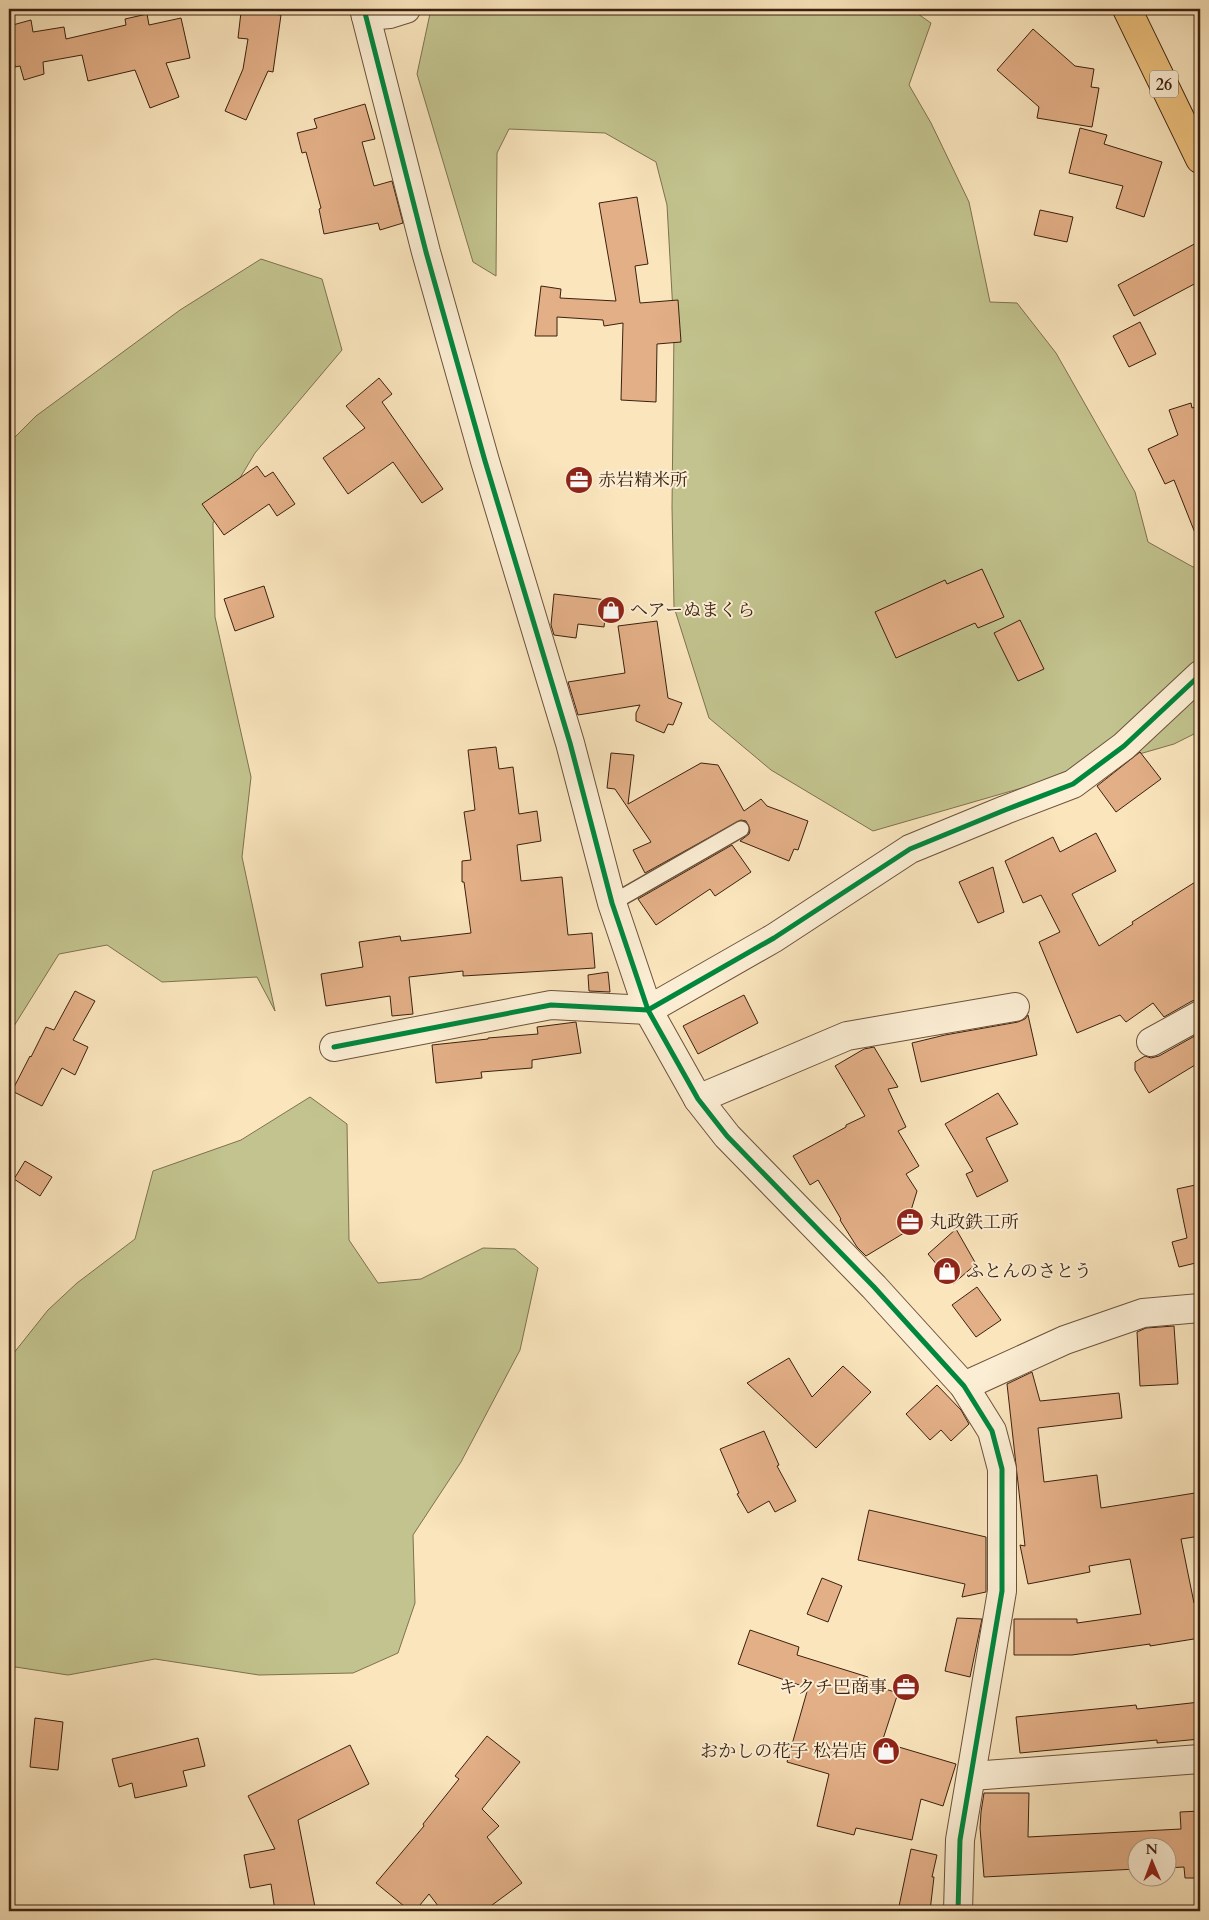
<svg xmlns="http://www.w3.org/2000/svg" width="1209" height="1920" font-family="Cardo,'Noto Serif JP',serif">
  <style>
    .green { fill: #c2c38e; stroke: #7e724f }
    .building { fill: #e3af87; stroke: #3b2110 }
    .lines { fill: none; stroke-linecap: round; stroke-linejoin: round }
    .service-casing { stroke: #6b523b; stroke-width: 18 }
    .minor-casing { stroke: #6b523b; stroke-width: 30 }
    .primary-casing { stroke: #3b2110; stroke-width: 30 }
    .service { stroke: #fceed4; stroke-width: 15 }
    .minor { stroke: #fceed4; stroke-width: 28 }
    .primary { stroke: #edc27e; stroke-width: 28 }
    .cycleway-casing { stroke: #fceed4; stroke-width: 8 }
    .cycleway { stroke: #00873e; stroke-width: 5 }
    .labels { text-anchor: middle; stroke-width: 4; stroke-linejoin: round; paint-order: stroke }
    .shield { fill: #fceed4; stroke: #755e4b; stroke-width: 1 }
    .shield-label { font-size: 16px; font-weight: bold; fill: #3b2110 }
    .poi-label { font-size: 18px; fill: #3b2110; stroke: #fceed4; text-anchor: start }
  </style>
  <rect width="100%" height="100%" fill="#fae5bd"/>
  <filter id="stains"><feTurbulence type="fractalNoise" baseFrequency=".004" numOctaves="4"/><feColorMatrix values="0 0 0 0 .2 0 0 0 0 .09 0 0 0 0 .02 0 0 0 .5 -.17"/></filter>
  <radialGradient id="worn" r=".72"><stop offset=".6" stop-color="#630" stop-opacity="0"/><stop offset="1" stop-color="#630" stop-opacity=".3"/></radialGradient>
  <!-- green -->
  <g class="green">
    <polygon points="431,9 911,9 931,23 909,85 931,123 969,202 990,302 1017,303 1056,353 1135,492 1148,542 1193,567 1200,565 1200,731 1174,744 873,831 771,770 709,718 674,607 672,507 674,330 667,205 656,162 605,133 509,129 497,153 496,276 473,262 417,74"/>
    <polygon points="261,259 322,279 342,350 255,453 213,523 215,617 251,777 242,857 275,1011 257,977 162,982 107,945 59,954 9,1034 9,443 36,416 180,310"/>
    <polygon points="310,1097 347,1124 349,1240 378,1283 421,1279 483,1248 515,1249 538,1268 520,1350 461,1462 413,1535 415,1603 398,1653 353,1673 259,1675 155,1659 68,1675 9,1666 9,1359 48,1310 77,1283 135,1239 153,1171 241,1140"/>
  </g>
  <!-- building -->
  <g class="building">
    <polygon points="251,11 281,15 273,72 268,71 246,120 225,111 243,69 248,39 238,38 241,12 251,13"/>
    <polygon points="147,14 149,25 181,18 190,58 166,63 179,97 150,108 135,70 88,81 82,55 43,62 44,74 24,80 20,66 15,67 14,59 9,60 9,26 31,20 33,32 64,27 66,39 126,25 125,19"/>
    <polygon points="1033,29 1075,66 1094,69 1091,87 1099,88 1092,127 1037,118 1039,107 997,70"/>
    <polygon points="365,104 375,139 362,142 374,186 392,181 403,223 380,230 378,223 324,234 319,209 321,208 306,152 302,153 297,133 317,128 314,119"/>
    <polygon points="1080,128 1107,135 1104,144 1162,162 1144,217 1116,208 1123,186 1069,173"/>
    <polygon points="637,197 648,264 635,266 640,303 678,300 681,342 657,344 656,402 621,400 623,323 604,326 603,320 557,317 557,336 535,336 541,286 561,289 560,298 616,301 599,203"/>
    <polygon points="1040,210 1073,217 1067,242 1034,235"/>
    <polygon points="1200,241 1200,281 1134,316 1118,285"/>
    <polygon points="1140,322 1156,354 1129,367 1113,336"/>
    <polygon points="379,378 392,394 382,402 443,489 422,503 393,462 348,494 323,458 365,428 346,406"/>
    <polygon points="1191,403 1192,408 1200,405 1199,543 1174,480 1165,484 1148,449 1178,435 1169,410"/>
    <polygon points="257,466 265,477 273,472 295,504 277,516 269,504 224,535 202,504"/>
    <polygon points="982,569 1004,617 978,628 975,623 896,658 875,612 945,580 947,584"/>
    <polygon points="264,586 274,617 235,631 224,599"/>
    <polygon points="554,594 607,600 604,627 578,624 576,638 554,635 551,625"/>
    <polygon points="1020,620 1044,669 1018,681 994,633"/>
    <polygon points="657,621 668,698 682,703 673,725 668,724 664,733 636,721 636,713 640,705 578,715 568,682 625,673 618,626"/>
    <polygon points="496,747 499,769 513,767 519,814 537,811 541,841 517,845 521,881 562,877 568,935 592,933 595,968 463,976 463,971 409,977 413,1014 392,1016 390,996 326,1006 321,974 363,967 359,942 400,936 401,941 471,933 464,882 462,882 462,861 471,860 464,812 475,810 468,750"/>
    <polygon points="1140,752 1161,779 1116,812 1097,786"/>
    <polygon points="611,753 634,755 628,804 701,763 718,765 744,811 761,799 767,806 808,821 798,850 794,849 789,861 740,841 749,834 750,830 746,821 741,820 645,873 633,850 651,842 615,789 607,788"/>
    <polygon points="1096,833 1116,871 1072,894 1099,946 1133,924 1132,922 1200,879 1200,999 1192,1001 1164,1017 1153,1003 1126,1022 1120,1015 1077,1033 1039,942 1060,932 1041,895 1023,903 1005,861 1053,837 1060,852"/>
    <polygon points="732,845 751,872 715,896 710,889 656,925 638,899"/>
    <polygon points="993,867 1004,912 978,923 959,882"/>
    <polygon points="608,972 610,992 589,991 588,975"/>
    <polygon points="75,991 95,1001 73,1040 88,1047 75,1075 62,1068 42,1106 12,1091 30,1056 31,1057 46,1027 54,1030"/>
    <polygon points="744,995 758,1023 698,1054 683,1026"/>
    <polygon points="1028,1015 1037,1055 921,1082 912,1043 945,1035 1018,1022 1025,1019"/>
    <polygon points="576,1022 581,1053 532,1060 532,1068 481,1072 482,1078 436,1083 432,1045 488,1039 488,1038 538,1034 537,1027"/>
    <polygon points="1200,1033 1200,1062 1149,1093 1135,1070 1135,1062 1145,1056 1151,1058 1159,1056"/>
    <polygon points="874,1047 898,1087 888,1089 906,1127 898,1131 919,1166 906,1174 917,1191 904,1233 866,1256 857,1247 840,1220 841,1219 818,1180 810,1185 793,1156 846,1127 846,1125 865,1116 835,1066 864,1049"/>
    <polygon points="998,1093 1018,1124 986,1138 1008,1181 977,1197 966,1174 973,1171 945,1124"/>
    <polygon points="25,1161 52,1177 40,1196 14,1179"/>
    <polygon points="1200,1184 1200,1262 1179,1267 1172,1242 1187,1238 1177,1189"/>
    <polygon points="956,1229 976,1264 953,1284 928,1254"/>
    <polygon points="977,1287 1001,1320 976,1337 952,1305"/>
    <polygon points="1174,1326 1178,1384 1140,1386 1137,1332 1146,1328"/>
    <polygon points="789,1358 812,1397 843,1366 871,1392 816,1448 747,1383"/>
    <polygon points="1032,1372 1040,1401 1119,1393 1122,1418 1038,1428 1044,1482 1097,1475 1101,1508 1195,1493 1200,1536 1181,1539 1194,1603 1195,1603 1200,1638 1150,1646 1150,1644 1072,1655 1014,1655 1014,1619 1077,1619 1077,1623 1141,1614 1130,1559 1089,1566 1090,1572 1028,1584 1020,1545 1025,1546 1007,1384"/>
    <polygon points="937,1385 961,1410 969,1424 951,1441 941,1430 930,1440 906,1414"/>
    <polygon points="764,1431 779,1465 777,1466 796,1501 775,1512 769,1501 748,1513 737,1494 739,1493 720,1449"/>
    <polygon points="869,1510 986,1537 986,1592 962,1597 965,1584 858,1560"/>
    <polygon points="822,1578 842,1586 828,1622 807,1614"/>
    <polygon points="957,1618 982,1619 970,1677 945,1671"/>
    <polygon points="750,1630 799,1647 797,1655 868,1677 866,1683 898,1693 882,1742 956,1764 943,1806 921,1799 912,1840 856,1828 854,1835 817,1826 829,1774 787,1762 808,1688 738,1664"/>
    <polygon points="1200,1702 1200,1739 1157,1743 1157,1740 1020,1753 1016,1717 1136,1705 1137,1709"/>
    <polygon points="35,1718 63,1722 58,1770 30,1767"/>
    <polygon points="487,1736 520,1762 482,1809 499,1826 487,1837 522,1883 484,1911 442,1911 429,1894 415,1911 410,1911 376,1883 424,1826 423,1824 459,1779 455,1776"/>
    <polygon points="198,1738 205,1766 183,1771 187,1786 135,1798 132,1783 119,1787 112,1759"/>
    <polygon points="350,1745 369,1784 298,1820 315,1907 292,1911 275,1911 271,1884 250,1888 244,1855 275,1849 248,1796"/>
    <polygon points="984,1793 1029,1793 1028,1837 1181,1829 1180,1812 1200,1811 1200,1878 1185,1878 1184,1867 1166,1868 1166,1848 1136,1848 1136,1869 984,1877 980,1828 981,1812"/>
    <polygon points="911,1849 937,1855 932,1877 934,1877 930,1911 898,1911"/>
  </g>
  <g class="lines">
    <!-- service casing -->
    <g class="service-casing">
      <polyline id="service" points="612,903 741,829"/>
    </g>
    <!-- minor casing -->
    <g class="minor-casing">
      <g id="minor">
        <polyline points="364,9 426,252 485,461 570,743 612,903 648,1010 698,1099 727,1136 874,1287 964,1386 992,1431 1002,1469 1002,1591 960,1840 958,1911"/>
        <polyline points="366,16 390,14 406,9"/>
        <polyline points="1151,1042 1200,1015"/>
        <polyline points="334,1047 551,1005 648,1010 774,938 910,849 1005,810 1073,784 1124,746 1200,675"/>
        <polyline points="698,1099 847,1036 1015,1007"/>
        <polyline points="964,1386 1065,1340 1143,1313 1200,1308"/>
        <polyline points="972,1776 1200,1759"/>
      </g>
    </g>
    <!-- primary casing -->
    <g class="primary-casing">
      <polyline id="primary" points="1127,9 1200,159"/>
    </g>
    <!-- service -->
    <use href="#service" class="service"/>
    <!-- minor -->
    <use href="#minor" class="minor"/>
    <!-- primary -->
    <use href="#primary" class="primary"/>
    <!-- cycleway casing -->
    <g class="cycleway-casing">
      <g id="cycleway">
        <polyline points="364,9 426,252 485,461 570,743 612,903 648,1010 698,1099 727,1136 874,1287 964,1386 992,1431 1002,1469 1002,1591 960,1840 958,1911"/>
        <polyline points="334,1047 551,1005 648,1010 774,938 910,849 1005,810 1073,784 1124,746 1200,675"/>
      </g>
    </g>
    <!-- cycleway -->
    <use href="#cycleway" class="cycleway"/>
  </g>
  <!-- icons -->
  <defs>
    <g id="office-disc" transform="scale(1.4375)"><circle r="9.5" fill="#8f2418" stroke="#fceed4"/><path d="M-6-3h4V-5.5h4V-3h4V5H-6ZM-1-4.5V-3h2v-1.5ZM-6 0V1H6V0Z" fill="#fff"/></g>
    <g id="shop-disc" transform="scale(1.4375)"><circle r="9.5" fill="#8f2418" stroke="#fceed4"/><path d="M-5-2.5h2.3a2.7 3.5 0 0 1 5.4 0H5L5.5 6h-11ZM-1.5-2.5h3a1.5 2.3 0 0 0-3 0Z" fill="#fff"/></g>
  </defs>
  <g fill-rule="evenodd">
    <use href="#office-disc" x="579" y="480"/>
    <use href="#shop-disc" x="611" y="610"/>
    <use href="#office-disc" x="910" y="1222"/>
    <use href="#shop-disc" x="947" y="1271"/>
    <use href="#office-disc" x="906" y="1687"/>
    <use href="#shop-disc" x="886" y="1751"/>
  </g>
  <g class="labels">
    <!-- shield labels -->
    <rect class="shield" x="1150" y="70.5" width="28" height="27" rx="4"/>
    <g class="shield-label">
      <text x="1164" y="90">26</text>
    </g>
    <!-- poi labels -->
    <g class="poi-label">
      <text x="598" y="486">赤岩精米所</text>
      <text x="630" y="616">ヘアーぬまくら</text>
      <text x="929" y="1228">丸政鉄工所</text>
      <text x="966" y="1277">ふとんのさとう</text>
      <text x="887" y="1693" text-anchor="end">キクチ巴商事</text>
      <text x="867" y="1757" text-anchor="end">おかしの花子 松岩店</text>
    </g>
  </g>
  <!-- margin -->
  <rect width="1209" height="1920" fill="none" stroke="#fae5bd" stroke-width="30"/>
  <rect x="10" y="10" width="1189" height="1900" fill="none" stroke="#3b2110" stroke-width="2.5"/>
  <rect x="15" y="15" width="1179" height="1890" fill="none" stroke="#3b2110"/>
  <!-- north arrow -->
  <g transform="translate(1152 1862) rotate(359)"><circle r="24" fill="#fceed4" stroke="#af9c86"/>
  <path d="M0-4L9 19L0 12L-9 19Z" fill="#8f2418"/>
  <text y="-8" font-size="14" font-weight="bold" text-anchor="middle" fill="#3b2110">N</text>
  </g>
  <rect width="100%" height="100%" filter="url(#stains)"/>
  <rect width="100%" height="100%" fill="url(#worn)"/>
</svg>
